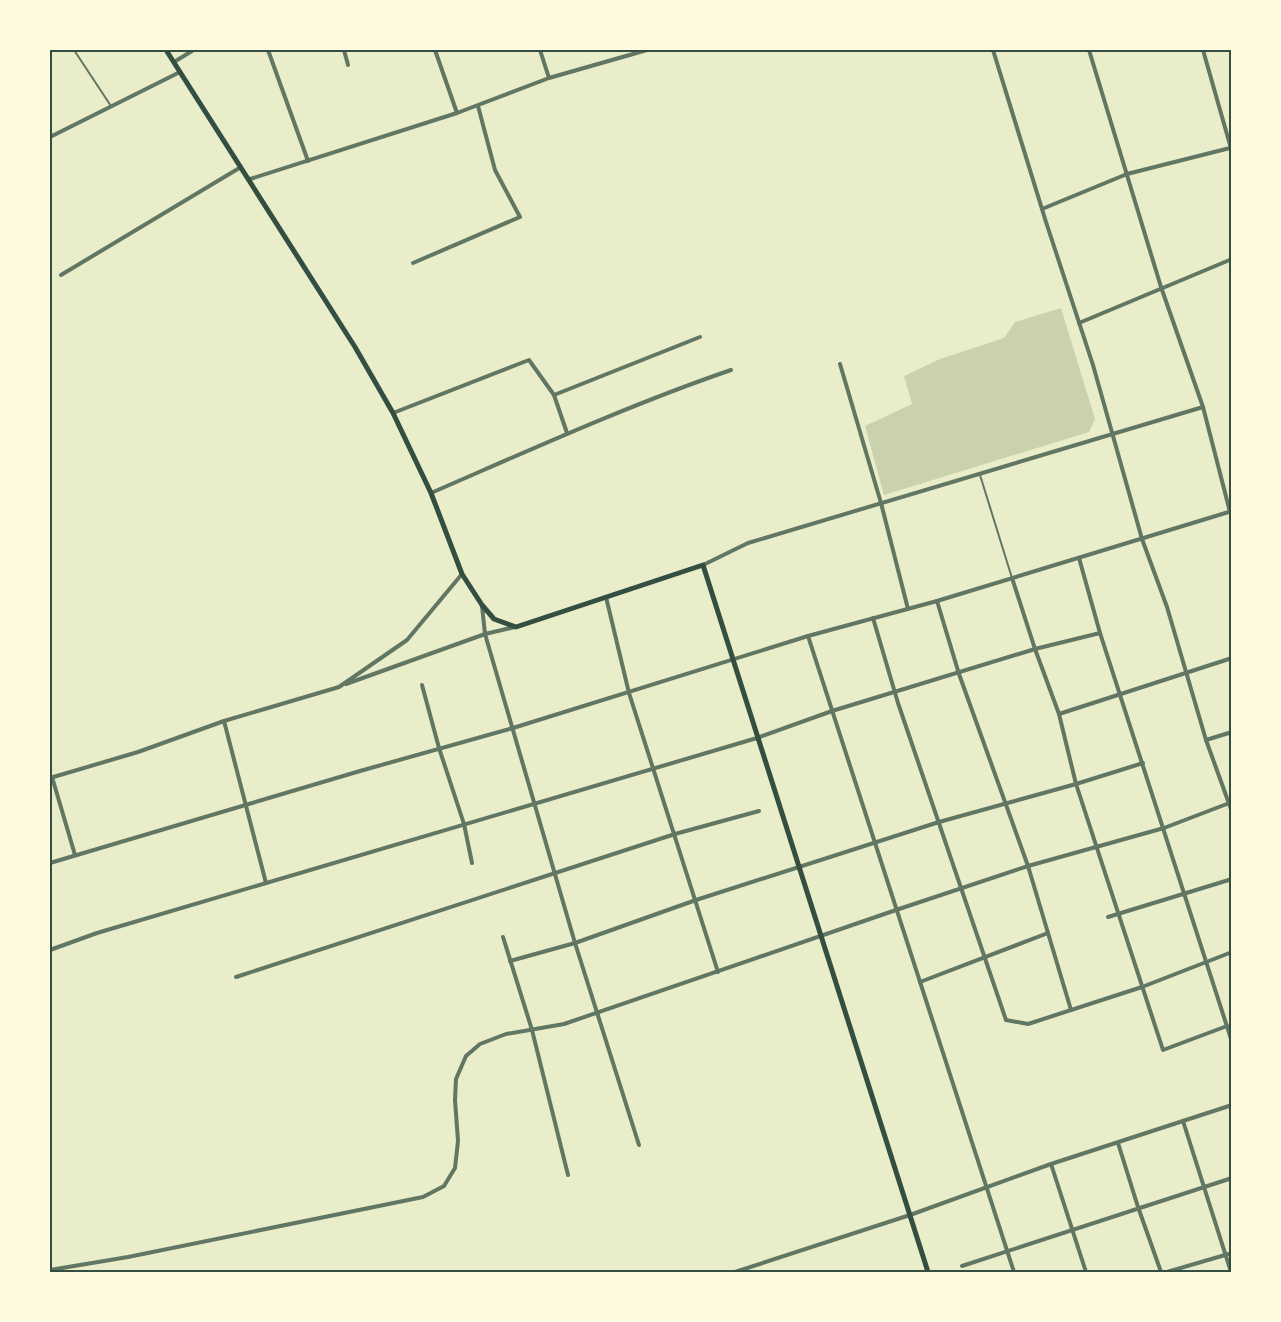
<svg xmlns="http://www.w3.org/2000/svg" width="1281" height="1322" font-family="'Golos Text',sans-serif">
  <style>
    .green { fill: #cad2ad }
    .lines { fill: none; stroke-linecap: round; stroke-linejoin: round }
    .service { stroke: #617663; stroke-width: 2 }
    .minor { stroke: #617663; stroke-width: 4 }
    .secondary { stroke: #344e41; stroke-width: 5 }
    .neatline { fill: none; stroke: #344e41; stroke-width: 2 }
  </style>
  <rect width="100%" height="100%" fill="#e9edc9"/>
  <!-- green -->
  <polygon class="green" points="1061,308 1095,419 1089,432 884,495 865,426 912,404 904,376 940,359 1004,338 1015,322"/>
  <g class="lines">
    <!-- service -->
    <g class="service">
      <polyline points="74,50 111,106"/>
      <polyline points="980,475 1012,578"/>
    </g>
    <!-- minor -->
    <g class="minor">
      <polyline points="268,50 308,161"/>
      <polyline points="344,50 348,65"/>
      <polyline points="435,50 457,113"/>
      <polyline points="540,50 549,78"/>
      <polyline points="993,50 1046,222 1093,365 1142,539 1167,607 1206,740 1232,812"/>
      <polyline points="1089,50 1161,287 1203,407 1230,512"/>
      <polyline points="1203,50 1232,152"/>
      <polyline points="174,62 192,51 191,50"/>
      <polyline points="50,137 180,72"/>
      <polyline points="250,179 457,113 549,78 647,50"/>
      <polyline points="1042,209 1127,174 1230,148"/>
      <polyline points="413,263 520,217 495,170 478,106"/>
      <polyline points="61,275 241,167"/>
      <polyline points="1079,323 1232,259"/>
      <polyline points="840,364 881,503 908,609"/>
      <polyline points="554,395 700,337"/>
      <polyline points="393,413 529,360 554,395 567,433"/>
      <path d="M431 493C530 450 629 405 731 370"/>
      <polyline points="1079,558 1100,633 1232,1042"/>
      <polyline points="703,565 748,543 1203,407"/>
      <polyline points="1012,578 1035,649 1059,714 1076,784 1163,1050 1227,1026"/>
      <polyline points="606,597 629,693 718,972"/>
      <polyline points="937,601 959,674 1028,866 1071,1010"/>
      <polyline points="482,606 485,634 575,943 639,1145"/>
      <polyline points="873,618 898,703 1006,1020 1028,1024 1142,987 1232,952"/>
      <polyline points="808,636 1014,1272"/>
      <polyline points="346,684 485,634 515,627"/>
      <polyline points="422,685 439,748 464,824 472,863"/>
      <polyline points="1059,714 1232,658"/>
      <polyline points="224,721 266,883"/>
      <polyline points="1206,740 1232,732"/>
      <polyline points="52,777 75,855"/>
      <polyline points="50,778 138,752 224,721 339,687 407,640 462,574"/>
      <polyline points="50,863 360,771 513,728 808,636 937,601 1232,511"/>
      <polyline points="1108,917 1232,879"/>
      <polyline points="503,937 532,1030 568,1175"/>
      <polyline points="50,950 97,933 757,738 832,711 1035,649 1100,633"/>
      <polyline points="510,961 575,943 696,900 939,822 1076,784 1143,763"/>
      <polyline points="236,977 675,834 759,811"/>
      <polyline points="920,982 1048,933"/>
      <polyline points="1183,1121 1231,1272"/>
      <polyline points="1118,1143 1138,1207 1161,1272"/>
      <polyline points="1051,1164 1086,1272"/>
      <polyline points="962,1266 1232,1178"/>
      <polyline points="50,1270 128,1257 423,1197 444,1186 455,1168 458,1141 455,1100 456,1079 466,1056 480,1044 506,1034 564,1024 896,910 1028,866 1164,828 1232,802"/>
      <polyline points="735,1272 910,1215 1051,1164 1232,1105"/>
      <polyline points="1167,1272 1232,1253"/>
    </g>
    <!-- secondary -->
    <polyline class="secondary" points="166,50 355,347 393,413 431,493 462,574 482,605 494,619 516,627 703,565 928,1272"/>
  </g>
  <!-- border -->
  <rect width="1281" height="1322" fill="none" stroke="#fefae0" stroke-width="102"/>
  <rect x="51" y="51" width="1179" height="1220" class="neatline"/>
</svg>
